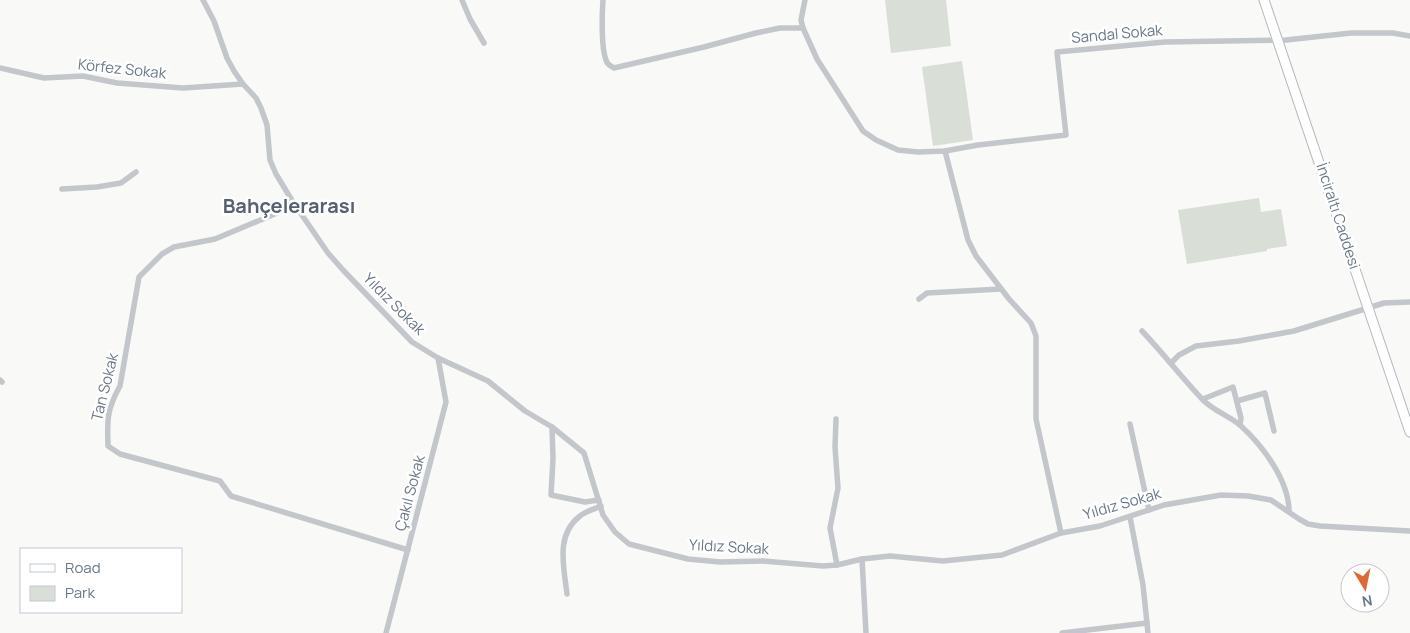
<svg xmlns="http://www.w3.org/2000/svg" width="1410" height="633" font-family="Manrope,sans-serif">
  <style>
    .green { fill: #d9ded7 }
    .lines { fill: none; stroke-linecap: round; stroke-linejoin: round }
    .secondary-casing { stroke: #b5babf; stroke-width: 11 }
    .street { stroke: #c3c6ca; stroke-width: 5.5 }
    .secondary { stroke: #fff; stroke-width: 9 }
    .labels { text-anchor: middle; stroke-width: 5; stroke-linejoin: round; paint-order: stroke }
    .street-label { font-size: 15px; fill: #6a7887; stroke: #fff }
    .district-label { font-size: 20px; font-weight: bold; fill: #57616d; stroke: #fff }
  </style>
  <rect width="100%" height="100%" fill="#f9f9f7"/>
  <!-- green -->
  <g class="green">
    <polygon points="885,0 946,0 951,46 891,53"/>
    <polygon points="962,61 973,140 933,146 922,67"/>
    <polygon points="1259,198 1261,212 1281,209 1287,246 1267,249 1267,251 1187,264 1178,210"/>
  </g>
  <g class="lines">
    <!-- secondary casing -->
    <g class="secondary-casing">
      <polyline id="secondary" points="1264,0 1410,432"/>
    </g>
    <!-- street -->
    <g class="street">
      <polyline points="203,0 214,21 227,58 234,71 243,84 256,98 261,108 267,125 270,160 276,174 293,202 328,253 343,270 412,342 438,358 488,381 525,411 552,427 584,453 603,515 615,532 629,544 688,559 720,562 763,561 823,566 837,565 862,559 890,556 943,561 1002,555 1061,533 1100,526 1164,505 1221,495 1248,496 1271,500 1299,519 1308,524 1320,526 1410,531"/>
      <polyline points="462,0 470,19 484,43"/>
      <path d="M603 0C602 14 601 48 606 60 607 64 610 66 614 68L704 47 756 33 780 28H803"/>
      <polyline points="805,0 801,20 803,28 817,59 863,131 876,140 898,150 918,152 945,151 978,145 1066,135 1057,52 1165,42 1286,40 1351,33 1393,33 1410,36"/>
      <polyline points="0,68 44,78 83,76 117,83 183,88 243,84"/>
      <polyline points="945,151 968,240 976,256 1009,299 1031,323 1036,336 1036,419 1061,533"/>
      <polyline points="62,189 97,187 121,183 136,172"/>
      <path d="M293 202 277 213 215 239 174 247 162 254 139 277 120 386C107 409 107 420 108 446L120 454 220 481 231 496 408 550"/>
      <polyline points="919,299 927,293 1001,289"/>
      <path d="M1142 331C1163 353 1182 378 1203 400 1215 412 1230 416 1241 426 1263 446 1289 481 1289 511"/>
      <polyline points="1171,363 1179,355 1196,346 1239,341 1294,331 1384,303 1410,302"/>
      <polyline points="0,380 2,382"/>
      <polyline points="1203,399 1233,387 1241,418 1240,425"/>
      <polyline points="1237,401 1265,393 1274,431"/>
      <polyline points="836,419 835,447 838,488 830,528 837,565"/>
      <polyline points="1130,424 1149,510"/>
      <polyline points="552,427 553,459 551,495 585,502 599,500"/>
      <polyline points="1130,517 1143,585 1148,633"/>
      <polyline points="862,559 866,633"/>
      <path d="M567 594C564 567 555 535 580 516 586 511 595 509 601 506"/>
      <polyline points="386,633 446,402 438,358"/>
      <polyline points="1062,633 1147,623"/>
    </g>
    <!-- secondary -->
    <use href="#secondary" class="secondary"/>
  </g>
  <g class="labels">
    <!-- street labels -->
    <g class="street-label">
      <text transform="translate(1117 34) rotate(-5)" y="5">Sandal Sokak</text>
      <text transform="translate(122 69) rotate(6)" y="5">Körfez Sokak</text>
      <text transform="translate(1338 216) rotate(72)" y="5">İnciraltı Caddesi</text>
      <text transform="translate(394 304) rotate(45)" y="5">Yıldız Sokak</text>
      <text transform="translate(105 387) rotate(-76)" y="5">Tan Sokak</text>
      <text transform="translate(410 493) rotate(-75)" y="5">Çakıl Sokak</text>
      <text transform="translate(1122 504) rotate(-16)" y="5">Yıldız Sokak</text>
      <text transform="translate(729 547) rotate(3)" y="5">Yıldız Sokak</text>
    </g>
    <!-- district labels -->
    <g class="district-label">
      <text x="289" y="213">Bahçelerarası</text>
    </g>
  </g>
  <!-- legend -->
  <rect x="20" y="548" width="162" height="65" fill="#ffffff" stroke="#c3c9cf"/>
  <rect x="30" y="564" width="25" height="8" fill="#ffffff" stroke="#c3c9cf"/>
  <text x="65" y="573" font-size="15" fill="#6a7887">Road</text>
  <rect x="30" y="586" width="25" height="15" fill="#d9ded7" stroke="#c3c9cf"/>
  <text x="65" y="598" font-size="15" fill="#6a7887">Park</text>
  <!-- north arrow -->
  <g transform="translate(1365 588) rotate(170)"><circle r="24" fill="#ffffff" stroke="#c3c9cf"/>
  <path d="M0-4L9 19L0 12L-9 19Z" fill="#dd6934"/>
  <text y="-8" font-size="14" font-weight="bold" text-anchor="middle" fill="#6a7887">N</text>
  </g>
</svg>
